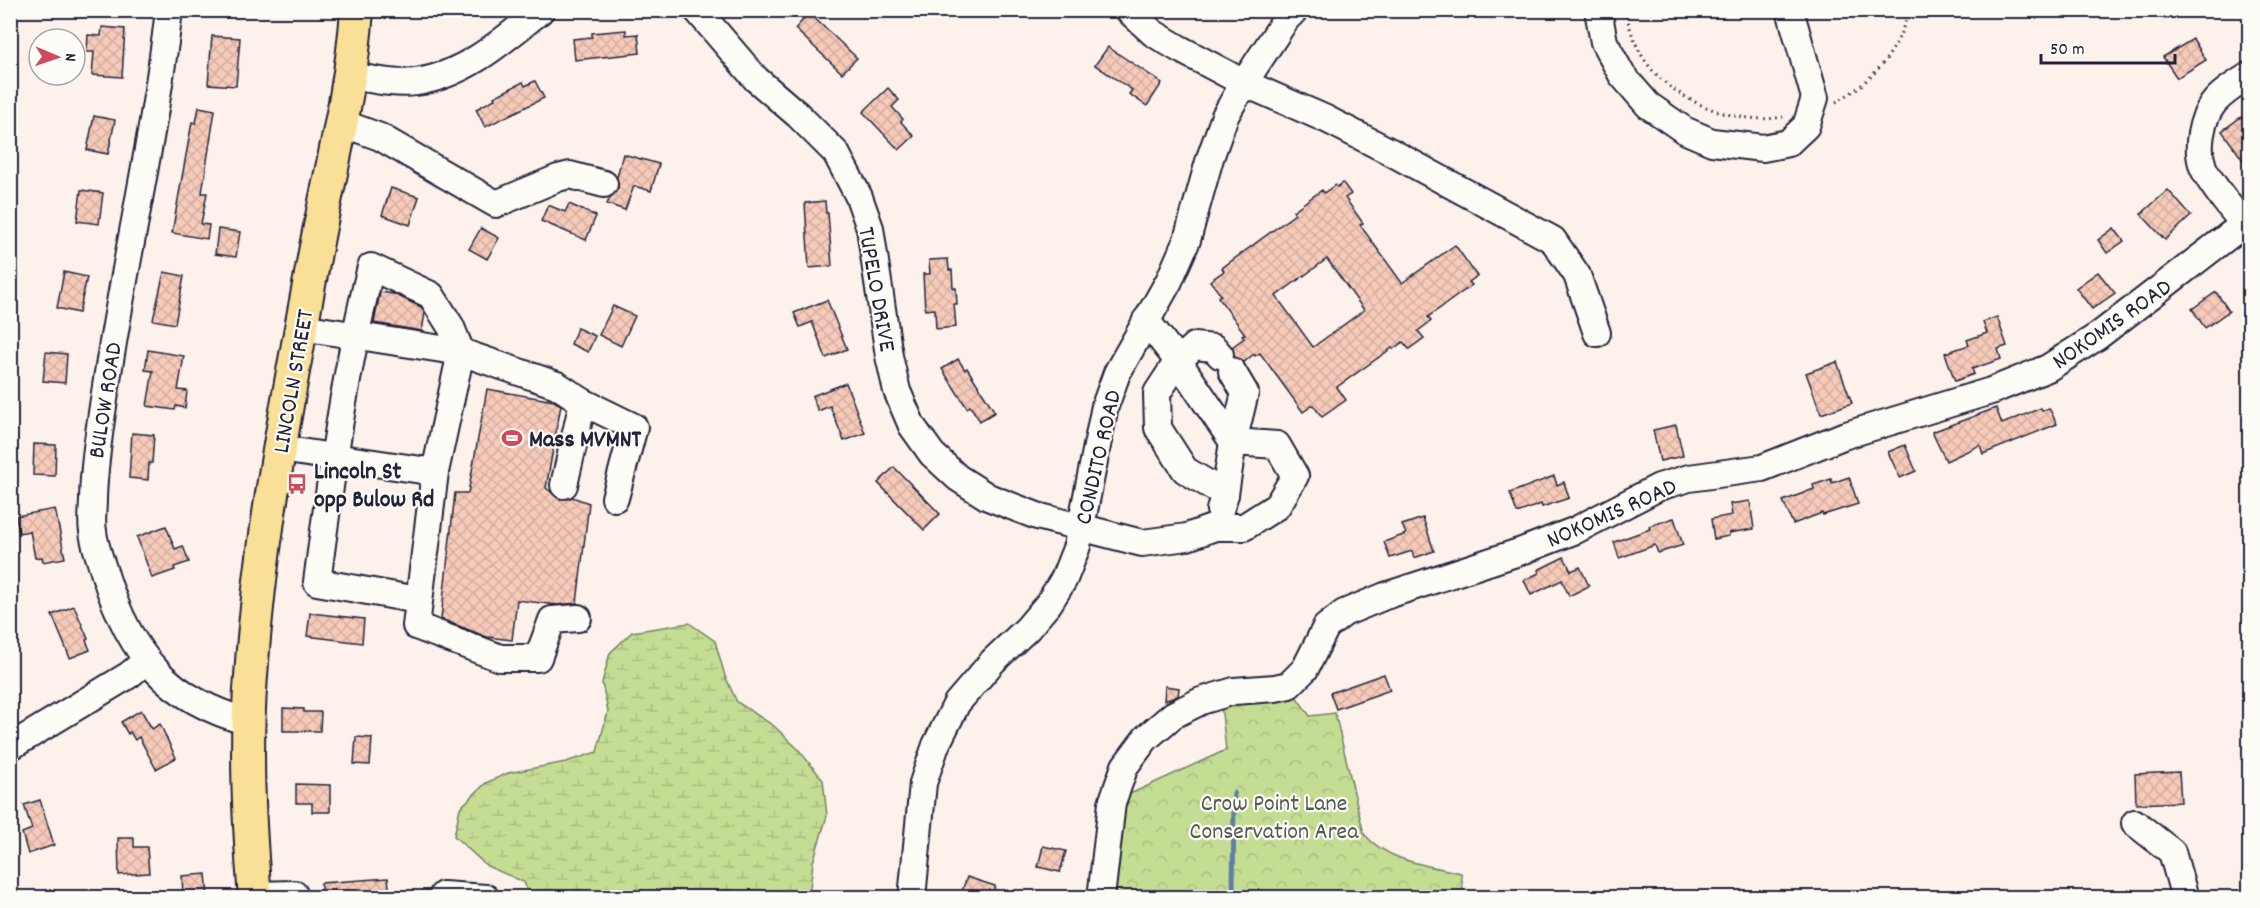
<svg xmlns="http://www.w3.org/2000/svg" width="2260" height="908" font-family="Dekko,sans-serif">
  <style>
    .wetland { fill: url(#wetland-marsh); stroke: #738067; stroke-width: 1.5 }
    .park { fill: url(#park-crowns); stroke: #738067; stroke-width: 1.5 }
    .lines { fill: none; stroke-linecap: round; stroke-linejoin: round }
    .stream { stroke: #6080a2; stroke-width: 5 }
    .building { fill: url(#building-cross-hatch); stroke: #22223b; stroke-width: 1.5; fill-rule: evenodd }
    .minor-casing { stroke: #22223b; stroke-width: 30 }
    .major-casing { stroke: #22223b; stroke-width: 36 }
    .path { stroke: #22223b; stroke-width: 3; stroke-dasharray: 1.5 4.5; stroke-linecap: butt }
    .minor { stroke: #fdfcf7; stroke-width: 26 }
    .major { stroke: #fadf96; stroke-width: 32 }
    .labels { text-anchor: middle; stroke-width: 4.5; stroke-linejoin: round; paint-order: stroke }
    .street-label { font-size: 24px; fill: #22223b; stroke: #fdfcf7 }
    .poi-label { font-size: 24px; font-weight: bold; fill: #22223b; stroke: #fdfcf7; text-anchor: start }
    .park-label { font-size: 24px; fill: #535a55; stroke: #fdfcf7 }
  </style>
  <defs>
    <pattern id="wetland-marsh" width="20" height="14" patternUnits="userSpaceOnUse" patternTransform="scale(1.5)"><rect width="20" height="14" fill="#c4dd93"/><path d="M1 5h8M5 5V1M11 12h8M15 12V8" fill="none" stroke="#a8bd80"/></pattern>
    <pattern id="park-crowns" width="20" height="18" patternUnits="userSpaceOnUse" patternTransform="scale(1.5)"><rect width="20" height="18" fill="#c4dd93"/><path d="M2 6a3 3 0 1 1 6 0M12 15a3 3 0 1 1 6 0" fill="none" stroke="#a8bd80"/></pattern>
    <pattern id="building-cross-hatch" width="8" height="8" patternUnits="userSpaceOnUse" patternTransform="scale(1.5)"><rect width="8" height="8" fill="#f7cbba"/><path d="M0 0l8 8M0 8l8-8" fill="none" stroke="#d3aea1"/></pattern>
  </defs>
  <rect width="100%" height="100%" fill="#fcf2eb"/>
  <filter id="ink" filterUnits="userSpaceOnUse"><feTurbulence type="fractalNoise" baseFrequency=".0167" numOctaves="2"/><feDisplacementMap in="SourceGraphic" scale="12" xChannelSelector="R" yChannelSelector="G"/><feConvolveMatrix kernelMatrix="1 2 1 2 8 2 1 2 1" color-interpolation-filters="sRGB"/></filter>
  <g filter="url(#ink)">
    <!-- wetland -->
    <polygon class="wetland" points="689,623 715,641 725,676 737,702 774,726 798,749 823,780 827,816 813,862 809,897 530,897 524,882 487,866 454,836 460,808 486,783 508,773 566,762 597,752 608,711 602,683 610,653 632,632"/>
    <!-- park -->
    <path class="park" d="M1295 695 1310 716 1335 713 1364 834C1388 862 1427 865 1461 873L1464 897 1101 898 1119 799 1226 750 1221 704Z"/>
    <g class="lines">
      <!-- stream -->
      <polyline class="stream" points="1233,898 1234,793"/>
    </g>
    <!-- building -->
    <g class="building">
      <polygon points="809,13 857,58 842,73 795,29"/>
      <polygon points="102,27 125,29 122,77 92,75 94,52 87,52 88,35 101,36"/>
      <polygon points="626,30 626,35 638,34 640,53 575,60 573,39 592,37 592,33"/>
      <polygon points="212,36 240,38 236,86 208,84"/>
      <polygon points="2193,39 2206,60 2177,78 2163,57"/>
      <polygon points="1108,47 1162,83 1147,106 1129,94 1132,90 1095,65"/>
      <polygon points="535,81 544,98 485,127 476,109 495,99 494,97 523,82 525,86"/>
      <polygon points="888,88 899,100 892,107 903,119 901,122 914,136 899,150 863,112"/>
      <polygon points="199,107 215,110 202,193 207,193 201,224 209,225 207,239 172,233 192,122 196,123"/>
      <polygon points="94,116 115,120 108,154 87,150"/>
      <polygon points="2241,117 2250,129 2250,170 2222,131"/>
      <polygon points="623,154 659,164 651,191 634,186 625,210 607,204 610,198 618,188 617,177"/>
      <path d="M1343 183 1351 194 1345 198 1363 223 1360 225 1402 283 1455 245 1477 276 1469 282 1472 285 1428 317 1431 321 1418 331 1424 338 1409 349 1403 342 1393 349 1392 348 1337 387 1346 400 1322 417 1313 405 1303 412 1260 353 1255 356 1254 354 1244 362 1234 357 1232 347 1244 338 1242 335 1245 334 1218 297 1221 295 1210 281 1224 271 1222 268 1295 214 1293 211 1322 190 1324 193 1335 185 1337 187ZM1327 259 1364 310 1313 347 1276 296Z"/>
      <polygon points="391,188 419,197 410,225 382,215"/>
      <polygon points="81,190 103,193 99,224 77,221"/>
      <polygon points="2168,190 2191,216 2165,240 2141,214"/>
      <polygon points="825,201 826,213 828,213 832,266 809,268 805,203"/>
      <polygon points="569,204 596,216 586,240 541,221 548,205 565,212"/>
      <polygon points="481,228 499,238 487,259 469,249"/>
      <polygon points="2114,228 2124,241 2107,253 2098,240"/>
      <polygon points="218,229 240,232 236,257 215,254"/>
      <polygon points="948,259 949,270 952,270 953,288 956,288 957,304 954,304 956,327 936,329 935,309 925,310 923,274 930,274 929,260"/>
      <polygon points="64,272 87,277 79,313 57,308"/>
      <polygon points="164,272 184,276 175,324 153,320"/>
      <polygon points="2098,272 2115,293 2092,309 2076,288"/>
      <polygon points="380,292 394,294 421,307 425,313 422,331 374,323"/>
      <polygon points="2216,292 2229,311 2205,328 2192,309"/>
      <polygon points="827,300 847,349 826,358 812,322 800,327 794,313"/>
      <polygon points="613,306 635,316 621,346 599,335"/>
      <polygon points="1997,317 2007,346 1998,349 2001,359 1972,369 1974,374 1955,381 1945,353 1969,345 1967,340 1987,333 1983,322"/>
      <polygon points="577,328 595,336 588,352 571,344"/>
      <polygon points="148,350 184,356 178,390 187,391 185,408 176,406 175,410 147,406 153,371 145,370"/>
      <polygon points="46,352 67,354 65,383 43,381"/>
      <polygon points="958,359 965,370 967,368 995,412 980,421 970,406 967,408 942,369"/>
      <polygon points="1837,362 1852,403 1821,414 1806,373"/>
      <polygon points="846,383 865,433 844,441 830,406 818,411 812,396"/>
      <polygon points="487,389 554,401 561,405 546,488 560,499 572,497 589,503 577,603 557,605 517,600 512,640 487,637 441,619 455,493 468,493"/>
      <polygon points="1996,408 2002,424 2041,408 2042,411 2049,408 2057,424 1983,454 1980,445 1946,461 1932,432"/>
      <polygon points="1676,425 1683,456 1660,461 1653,430"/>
      <polygon points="132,433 154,435 152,463 149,463 148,480 129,478"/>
      <polygon points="34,444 56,445 55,476 33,475"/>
      <polygon points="1905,445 1916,471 1900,478 1888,452"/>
      <polygon points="894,467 940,514 924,530 878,483"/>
      <polygon points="1554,476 1557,485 1564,482 1569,498 1542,507 1541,504 1517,513 1510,493"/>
      <polygon points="1849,477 1858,504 1823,515 1822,513 1793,524 1783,501 1814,489 1813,485 1831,479 1832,483"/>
      <polygon points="1750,501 1754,529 1729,533 1729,536 1714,539 1711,519 1732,515 1730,504"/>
      <polygon points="55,509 65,558 43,562 42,557 35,558 30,531 19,533 16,516"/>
      <polygon points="1423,518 1434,551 1414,558 1412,551 1390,558 1384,542 1406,534 1402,525"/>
      <polygon points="1674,518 1683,545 1658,553 1655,545 1619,558 1614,542 1650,529 1649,526"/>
      <polygon points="166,526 175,549 183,546 189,562 174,567 175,570 152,578 137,537"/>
      <polygon points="1564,557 1571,571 1580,567 1589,586 1569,596 1562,580 1531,595 1524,580 1539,573 1538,570"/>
      <polygon points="74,606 88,639 86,640 90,650 70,658 52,615"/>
      <polygon points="310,613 364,619 362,643 307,636"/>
      <polygon points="1384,674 1390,690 1336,709 1330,693"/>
      <polygon points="1165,686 1179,688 1178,696 1164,701"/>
      <polygon points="283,708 304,709 304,712 321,712 320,731 283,731"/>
      <polygon points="141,710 152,729 160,724 176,758 156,769 139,737 135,740 130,732 128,734 121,722"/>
      <polygon points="356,737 372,738 370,765 354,764"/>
      <polygon points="2179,772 2181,802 2136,804 2135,774"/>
      <polygon points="296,784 330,785 330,812 312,812 312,803 296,803"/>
      <polygon points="40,800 54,845 28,854 22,833 32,829 24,805"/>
      <polygon points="118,838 134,838 134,847 147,847 149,873 119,875"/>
      <polygon points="1043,846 1066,851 1060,872 1038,867"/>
      <polygon points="206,874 208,897 183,897 182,876"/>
      <polygon points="967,877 995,886 992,897 965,897 967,893 962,891"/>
      <polygon points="388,878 390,897 321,897 321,883"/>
    </g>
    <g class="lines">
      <!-- minor casing -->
      <g class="minor-casing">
        <g id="minor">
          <path d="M169 10C155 132 127 252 108 373 102 415 94 457 93 499 93 509 91 521 93 531 94 545 101 561 105 575 130 654 167 700 249 722"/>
          <polyline points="697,10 756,79 798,115 836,153 859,197 870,228 889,356 897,391 912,426 932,454 958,478 988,497 1037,516 1142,543 1187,537 1215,527 1244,527 1277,506 1295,476 1277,445 1233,442 1178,361 1146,320"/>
          <polyline points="1128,10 1153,33 1178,48 1244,83 1326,119 1389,151 1553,240 1577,275 1597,333"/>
          <polyline points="1598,10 1604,42 1622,75 1648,105 1684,130 1712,142 1763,148 1788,143 1806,126 1815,98 1790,10"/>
          <path d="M2250 75C2237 84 2222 92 2213 104 2201 120 2196 148 2203 167 2211 186 2236 214 2250 231"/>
          <path d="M351 76C372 79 394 85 416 82 465 75 504 40 541 10"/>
          <polyline points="342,123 380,137 496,204 558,178 570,175 604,184"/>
          <polyline points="301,327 461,352 435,472 416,626 500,658 538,658 552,620 578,618"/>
          <polyline points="1220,355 1214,348 1194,346 1178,361 1157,393 1158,428 1185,470 1225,494"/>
          <polyline points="583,402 634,427 615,498"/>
          <polyline points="280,449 435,472"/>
          <polyline points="1220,510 1225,494 1233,442 1245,393 1232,371"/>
          <path d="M418 600 317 582C331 476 345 371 371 267L431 295 451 327 461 352 557 385 583 402 564 485"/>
          <polyline points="10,747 129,675 146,661"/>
          <polyline points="2135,823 2172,852 2185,898"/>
          <polyline points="255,895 294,894 294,898"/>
          <polyline points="443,898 443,895 486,898"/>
          <polyline points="912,898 923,783 936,745 957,703 993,661 1027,629 1049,603 1064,579 1077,546 1105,406 1117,373 1169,281 1187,240 1210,158 1225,116 1244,83 1286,19 1295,10"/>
          <polyline points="1101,898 1112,803 1125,766 1146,738 1173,715 1201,701 1234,691 1275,688 1289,685 1305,669 1326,627 1344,613 1385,596 1522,551 1576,530 1659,487 1689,478 1762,468 1843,436 1991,391 2048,368 2098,336 2244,224"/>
        </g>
      </g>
      <!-- major casing -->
      <g class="major-casing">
        <path id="major" d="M255 898C249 824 245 750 251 676 260 539 287 404 312 269 327 182 351 98 357 10"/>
      </g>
      <!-- path -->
      <g class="path">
        <path d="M1625 10C1630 29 1635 46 1646 62 1673 101 1737 126 1783 117"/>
        <path d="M1836 102C1872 82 1899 52 1908 10"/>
      </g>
      <!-- minor -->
      <use href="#minor" class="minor"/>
      <!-- major -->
      <use href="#major" class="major"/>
    </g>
  </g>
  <!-- icons -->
  <defs>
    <g id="stadium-bare" transform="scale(1.62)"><path d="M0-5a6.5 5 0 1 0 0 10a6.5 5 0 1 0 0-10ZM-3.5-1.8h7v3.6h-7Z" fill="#d1495b" stroke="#fdfcf7" stroke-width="2.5" paint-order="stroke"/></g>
    <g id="bus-bare" transform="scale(1.62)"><path d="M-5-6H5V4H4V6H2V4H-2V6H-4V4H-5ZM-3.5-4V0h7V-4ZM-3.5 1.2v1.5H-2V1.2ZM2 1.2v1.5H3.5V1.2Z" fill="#d1495b" stroke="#fdfcf7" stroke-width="2.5" paint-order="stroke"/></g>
  </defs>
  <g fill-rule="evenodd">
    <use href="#stadium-bare" x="512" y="438"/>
    <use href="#bus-bare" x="297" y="484"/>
  </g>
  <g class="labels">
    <!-- street labels -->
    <g class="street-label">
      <text transform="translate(878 289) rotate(80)" y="8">TUPELO DRIVE</text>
      <text transform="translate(2111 323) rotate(-35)" y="8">NOKOMIS ROAD</text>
      <text transform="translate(292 381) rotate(-80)" y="8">LINCOLN STREET</text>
      <text transform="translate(104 400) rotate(-81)" y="8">BULOW ROAD</text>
      <text transform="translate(1097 457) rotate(-77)" y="8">CONDITO ROAD</text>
      <text transform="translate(1611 512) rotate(-24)" y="8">NOKOMIS ROAD</text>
    </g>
    <!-- poi labels -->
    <g class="poi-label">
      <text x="529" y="446">Mass MVMNT</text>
      <text x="314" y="478">Lincoln St<tspan x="314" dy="28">opp Bulow Rd</tspan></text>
    </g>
    <!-- park labels -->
    <g class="park-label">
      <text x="1274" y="810">Crow Point Lane<tspan x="1274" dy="28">Conservation Area</tspan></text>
    </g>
  </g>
  <!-- margin -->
  <rect width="2260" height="908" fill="none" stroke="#fdfcf7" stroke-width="36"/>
  <rect x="18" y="18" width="2224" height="872" fill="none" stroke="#22223b" stroke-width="2" filter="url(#ink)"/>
  <!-- north arrow -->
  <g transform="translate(57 57) rotate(92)"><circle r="28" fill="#fdfcf7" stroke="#a5a5ac" stroke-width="1.5"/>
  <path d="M0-4.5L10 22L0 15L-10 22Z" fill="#d1495b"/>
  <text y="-9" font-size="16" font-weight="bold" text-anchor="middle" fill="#22223b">N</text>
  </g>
  <!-- scale -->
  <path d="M2041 54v9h134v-9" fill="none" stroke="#22223b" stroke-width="3"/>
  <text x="2050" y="54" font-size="18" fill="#22223b" stroke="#fdfcf7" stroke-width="4.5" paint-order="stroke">50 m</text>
</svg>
